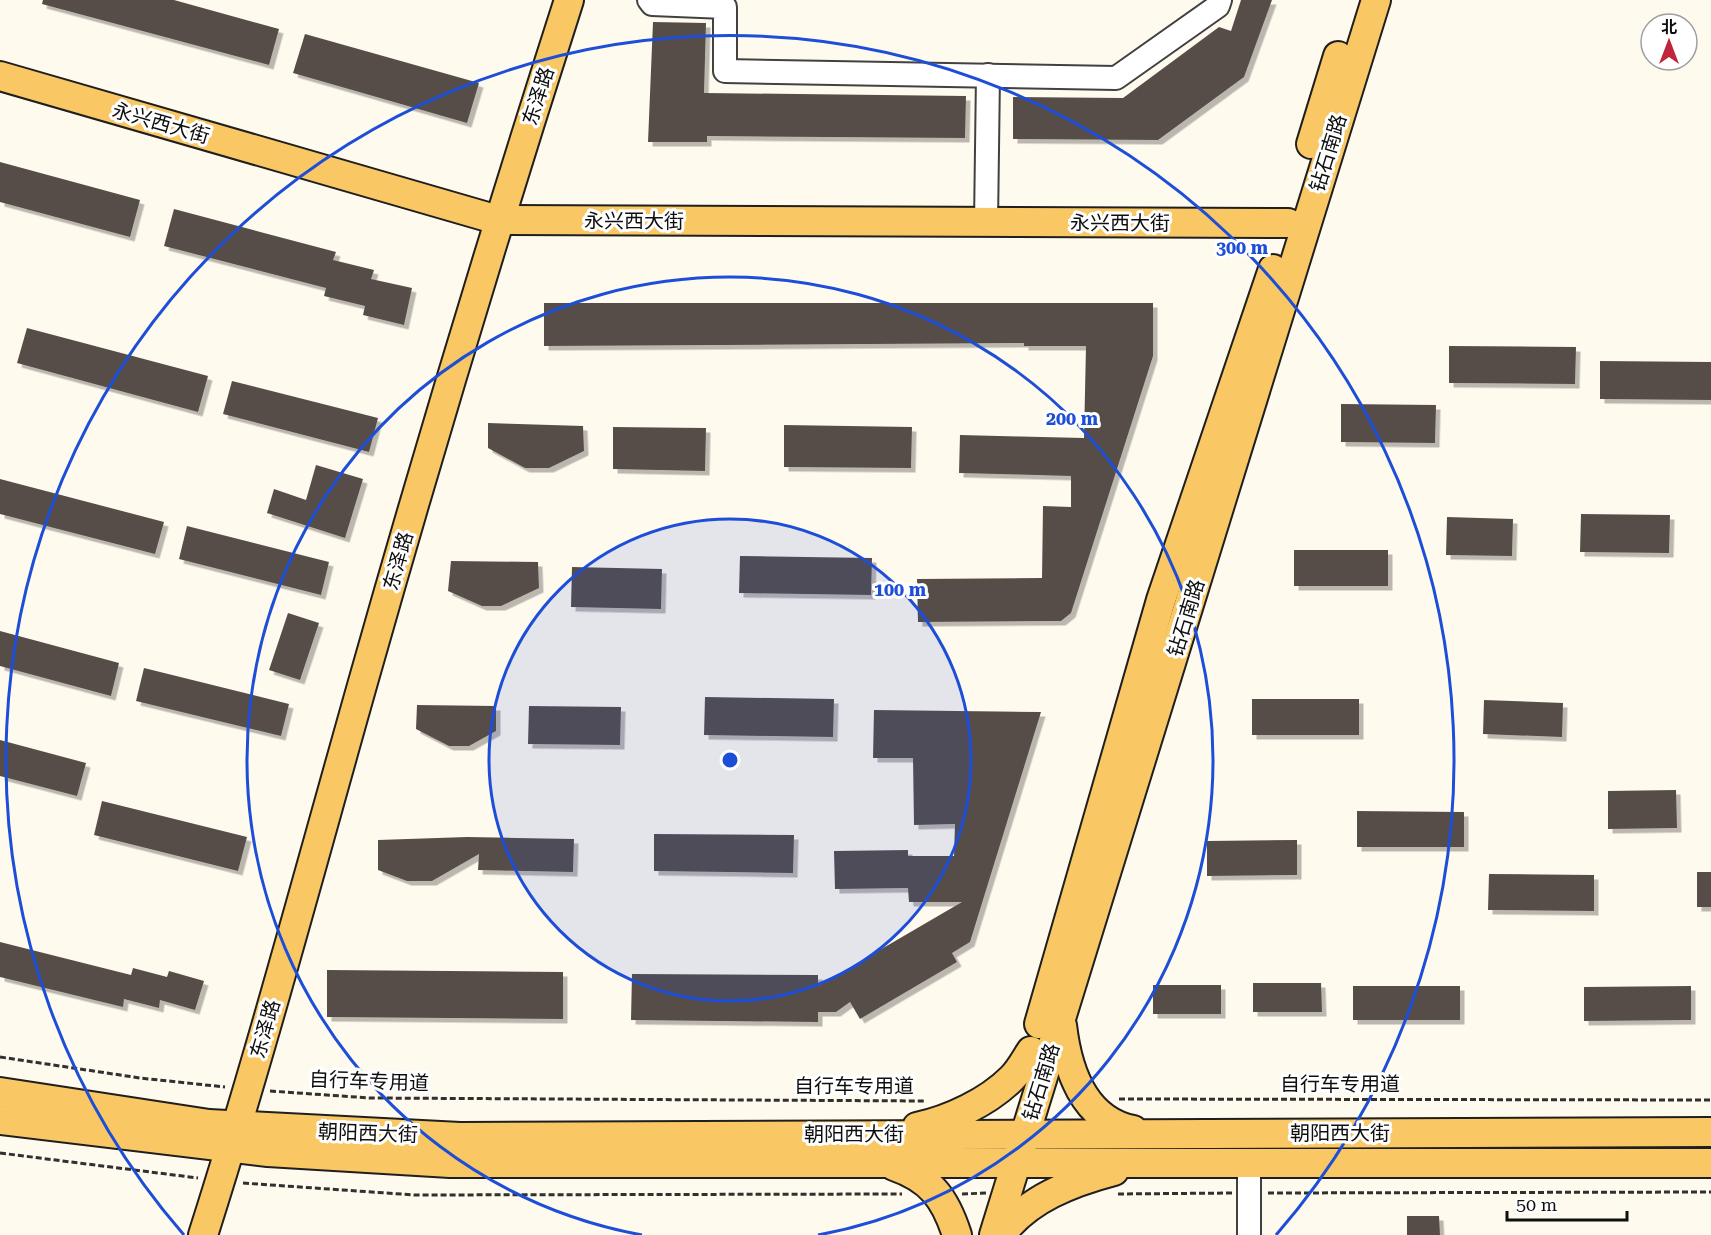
<svg xmlns="http://www.w3.org/2000/svg" width="1711" height="1235" font-family="'Roboto Serif','Noto Sans SC',serif">
  <style>
    .building { fill: #564e4a; filter: url(#shadow) }
    .lines { fill: none; stroke-linecap: round; stroke-linejoin: round }
    .minor-casing { stroke: #414141; stroke-width: 26 }
    .major-casing { stroke: #1f1f1f; stroke-width: 32 }
    .path { stroke: #303030; stroke-width: 3; stroke-dasharray: 6 3; stroke-linecap: butt }
    .minor { stroke: #fff; stroke-width: 22 }
    .major { stroke: #f9c764; stroke-width: 28 }
    .ring { fill: none; stroke: #1d4ed8; stroke-width: 3 }
    .labels { text-anchor: middle; stroke-width: 6; stroke-linejoin: round; paint-order: stroke }
    .street-label { font-size: 20px; fill: #0e0e0e; stroke: #fff }
    .centre { fill: #1d4ed8; stroke: #fff; stroke-width: 3 }
    .ring-label { font-size: 18px; text-anchor: middle; font-weight: bold; fill: #1d4ed8; stroke: #fff; stroke-width: 6; stroke-linejoin: round; paint-order: stroke }
  </style>
  <defs>
    <filter id="shadow"><feDropShadow dx="4.5" dy="4.5" stdDeviation="0" flood-color="#0004"/></filter>
  </defs>
  <rect width="100%" height="100%" fill="#fffaee"/>
  <!-- building -->
  <g class="building">
    <polygon points="43,0 174,0 279,29 269,65 42,4"/>
    <polygon points="1241,0 1272,0 1244,77 1158,140 1013,139 1013,97 1123,98 1219,27 1231,31"/>
    <polygon points="653,22 706,23 704,93 966,96 965,138 707,136 707,142 648,142"/>
    <polygon points="305,34 479,83 467,123 293,73"/>
    <polygon points="0,162 140,200 130,237 0,202"/>
    <polygon points="174,209 336,252 333,260 374,270 371,279 412,288 404,325 363,315 365,306 324,296 326,288 164,246"/>
    <polygon points="544,303 1153,303 1153,356 1071,613 1061,621 918,622 917,579 1042,578 1043,506 1071,507 1071,476 959,473 960,435 1084,438 1086,346 1024,346 1024,343 544,346"/>
    <polygon points="27,328 208,376 198,412 17,363"/>
    <polygon points="1449,346 1576,347 1575,384 1449,383"/>
    <polygon points="1600,361 1711,362 1711,400 1600,399"/>
    <polygon points="232,381 378,418 369,452 223,414"/>
    <polygon points="1341,404 1436,405 1435,443 1341,442"/>
    <polygon points="488,423 583,426 584,451 549,468 525,468 488,448"/>
    <polygon points="784,425 912,427 911,468 784,467"/>
    <polygon points="613,427 706,428 705,471 613,469"/>
    <polygon points="316,465 363,479 345,538 267,513 274,489 306,500"/>
    <polygon points="0,479 164,522 155,554 0,514"/>
    <polygon points="1581,514 1670,515 1669,553 1580,552"/>
    <polygon points="1447,517 1513,519 1512,556 1446,555"/>
    <polygon points="187,526 329,562 321,595 179,559"/>
    <rect x="1294" y="550" width="94" height="36"/>
    <polygon points="740,556 872,558 871,595 739,593"/>
    <polygon points="451,561 538,562 539,588 501,606 482,606 448,591"/>
    <polygon points="572,567 662,569 661,609 571,607"/>
    <polygon points="288,613 319,623 300,680 269,670"/>
    <polygon points="0,631 119,663 111,696 0,666"/>
    <polygon points="144,668 289,704 281,736 136,701"/>
    <polygon points="705,697 834,699 833,737 704,735"/>
    <rect x="1252" y="699" width="107" height="36"/>
    <polygon points="1484,700 1563,703 1562,737 1483,734"/>
    <polygon points="417,705 496,706 496,731 469,746 449,746 416,729"/>
    <polygon points="529,706 621,707 620,745 528,744"/>
    <polygon points="874,710 1041,712 970,942 952,953 957,962 860,1019 850,1002 836,1012 818,1012 818,1022 631,1020 632,974 818,975 818,986 962,902 909,902 908,888 835,889 834,851 908,850 908,856 954,856 955,824 914,825 913,758 873,758"/>
    <polygon points="0,740 86,763 77,796 0,776"/>
    <polygon points="1676,790 1677,828 1608,829 1608,791"/>
    <polygon points="102,801 247,837 238,871 94,835"/>
    <polygon points="1357,811 1464,812 1464,847 1357,847"/>
    <polygon points="654,834 794,835 793,873 654,871"/>
    <polygon points="467,837 574,839 573,872 478,870 479,854 432,881 407,881 378,870 378,840"/>
    <polygon points="1297,840 1297,875 1207,876 1207,841"/>
    <rect x="1697" y="872" width="14" height="35"/>
    <polygon points="1489,874 1594,875 1594,911 1488,910"/>
    <polygon points="0,942 131,975 133,968 167,977 169,971 204,981 195,1010 160,1000 159,1008 124,999 123,1007 0,977"/>
    <polygon points="327,970 563,972 563,1019 327,1017"/>
    <polygon points="1253,983 1321,983 1322,1012 1253,1012"/>
    <rect x="1153" y="985" width="68" height="29"/>
    <rect x="1353" y="986" width="107" height="34"/>
    <polygon points="1691,986 1691,1020 1584,1021 1584,987"/>
    <polygon points="1407,1216 1439,1216 1440,1235 1407,1235"/>
  </g>
  <g class="lines">
    <!-- minor casing -->
    <g class="minor-casing">
      <g id="minor">
        <polyline points="649,0 652,4 725,7 725,71 1116,78 1218,6 1220,0"/>
        <polyline points="986,223 988,75"/>
        <polyline points="1249,1162 1249,1235"/>
      </g>
    </g>
    <!-- major casing -->
    <g class="major-casing">
      <g id="major">
        <polyline points="0,76 498,220 1288,223"/>
        <polyline points="1311,144 1338,56"/>
        <polyline points="1039,1024 1161,600 1273,269"/>
        <path d="M1062 1025C1067 1068 1083 1120 1133 1130"/>
        <polyline points="0,1092 209,1124 460,1137 1711,1132"/>
        <polyline points="0,1120 268,1152 450,1163 1711,1163"/>
        <path d="M917 1127C950 1120 988 1102 1012 1078 1020 1070 1025 1060 1031 1051"/>
        <path d="M894 1166C931 1179 945 1198 957 1235"/>
        <path d="M203 1235C262 1050 312 862 365 675 429 449 497 224 569 0"/>
        <polyline points="994,1235 1376,0"/>
        <path d="M1001 1235C1027 1199 1072 1182 1114 1171"/>
      </g>
    </g>
    <!-- path -->
    <g class="path">
      <polyline points="0,1057 140,1078 225,1087"/>
      <polyline points="270,1091 370,1098 926,1101"/>
      <polyline points="1119,1099 1711,1100"/>
      <polyline points="0,1153 198,1178"/>
      <polyline points="243,1183 415,1195 902,1194"/>
      <polyline points="1268,1193 1711,1192"/>
      <polyline points="962,1194 986,1193"/>
      <polyline points="1118,1194 1232,1193"/>
    </g>
    <!-- minor -->
    <use href="#minor" class="minor"/>
    <!-- major -->
    <use href="#major" class="major"/>
  </g>
  <!-- distance rings -->
  <circle cx="730" cy="760" r="241" fill="#1d4ed8" fill-opacity=".12"/>
  <g class="ring">
    <circle cx="730" cy="760" r="241"/>
    <path d="M642 1235A483 483 0 1 1 818 1235"/>
    <path d="M184 1235A724 724 0 1 1 1276 1235"/>
  </g>
  <g class="labels">
    <!-- street labels -->
    <g class="street-label">
      <text transform="translate(538 96) rotate(-72)" y="7">东泽路</text>
      <text transform="translate(161 123) rotate(16)" y="7">永兴西大街</text>
      <text transform="translate(1328 153) rotate(-73)" y="7">钻石南路</text>
      <text x="634" y="228">永兴西大街</text>
      <text x="1120" y="230">永兴西大街</text>
      <text transform="translate(398 561) rotate(-74)" y="7">东泽路</text>
      <text transform="translate(1186 618) rotate(-73)" y="7">钻石南路</text>
      <text transform="translate(265 1029) rotate(-74)" y="7">东泽路</text>
      <text transform="translate(369 1081) rotate(2)" y="7">自行车专用道</text>
      <text transform="translate(1041 1082) rotate(-73)" y="7">钻石南路</text>
      <text x="1340" y="1091">自行车专用道</text>
      <text x="854" y="1093">自行车专用道</text>
      <text transform="translate(368 1133) rotate(2)" y="7">朝阳西大街</text>
      <text x="1340" y="1140">朝阳西大街</text>
      <text x="854" y="1141">朝阳西大街</text>
    </g>
  </g>
  <circle cx="730" cy="760" r="9" class="centre"/>
  <g class="ring-label">
    <text x="1242" y="254">300 m</text>
    <text x="1072" y="425">200 m</text>
    <text x="900" y="596">100 m</text>
  </g>
  <!-- north arrow -->
  <g transform="translate(1669 42)"><circle r="28" fill="#ffffff" stroke="#9f9f9f" stroke-width="1.5"/>
  <path d="M0-4.5L10 22L0 15L-10 22Z" fill="#bf253b"/>
  <text y="-9" font-size="16" font-weight="bold" text-anchor="middle" fill="#0e0e0e">北</text>
  </g>
  <!-- scale -->
  <path d="M1507 1211v9h120v-9" fill="none" stroke="#0e0e0e" stroke-width="3"/>
  <text x="1516" y="1211" font-size="18" fill="#0e0e0e" stroke="#ffffff" stroke-width="4.5" paint-order="stroke">50 m</text>
</svg>
